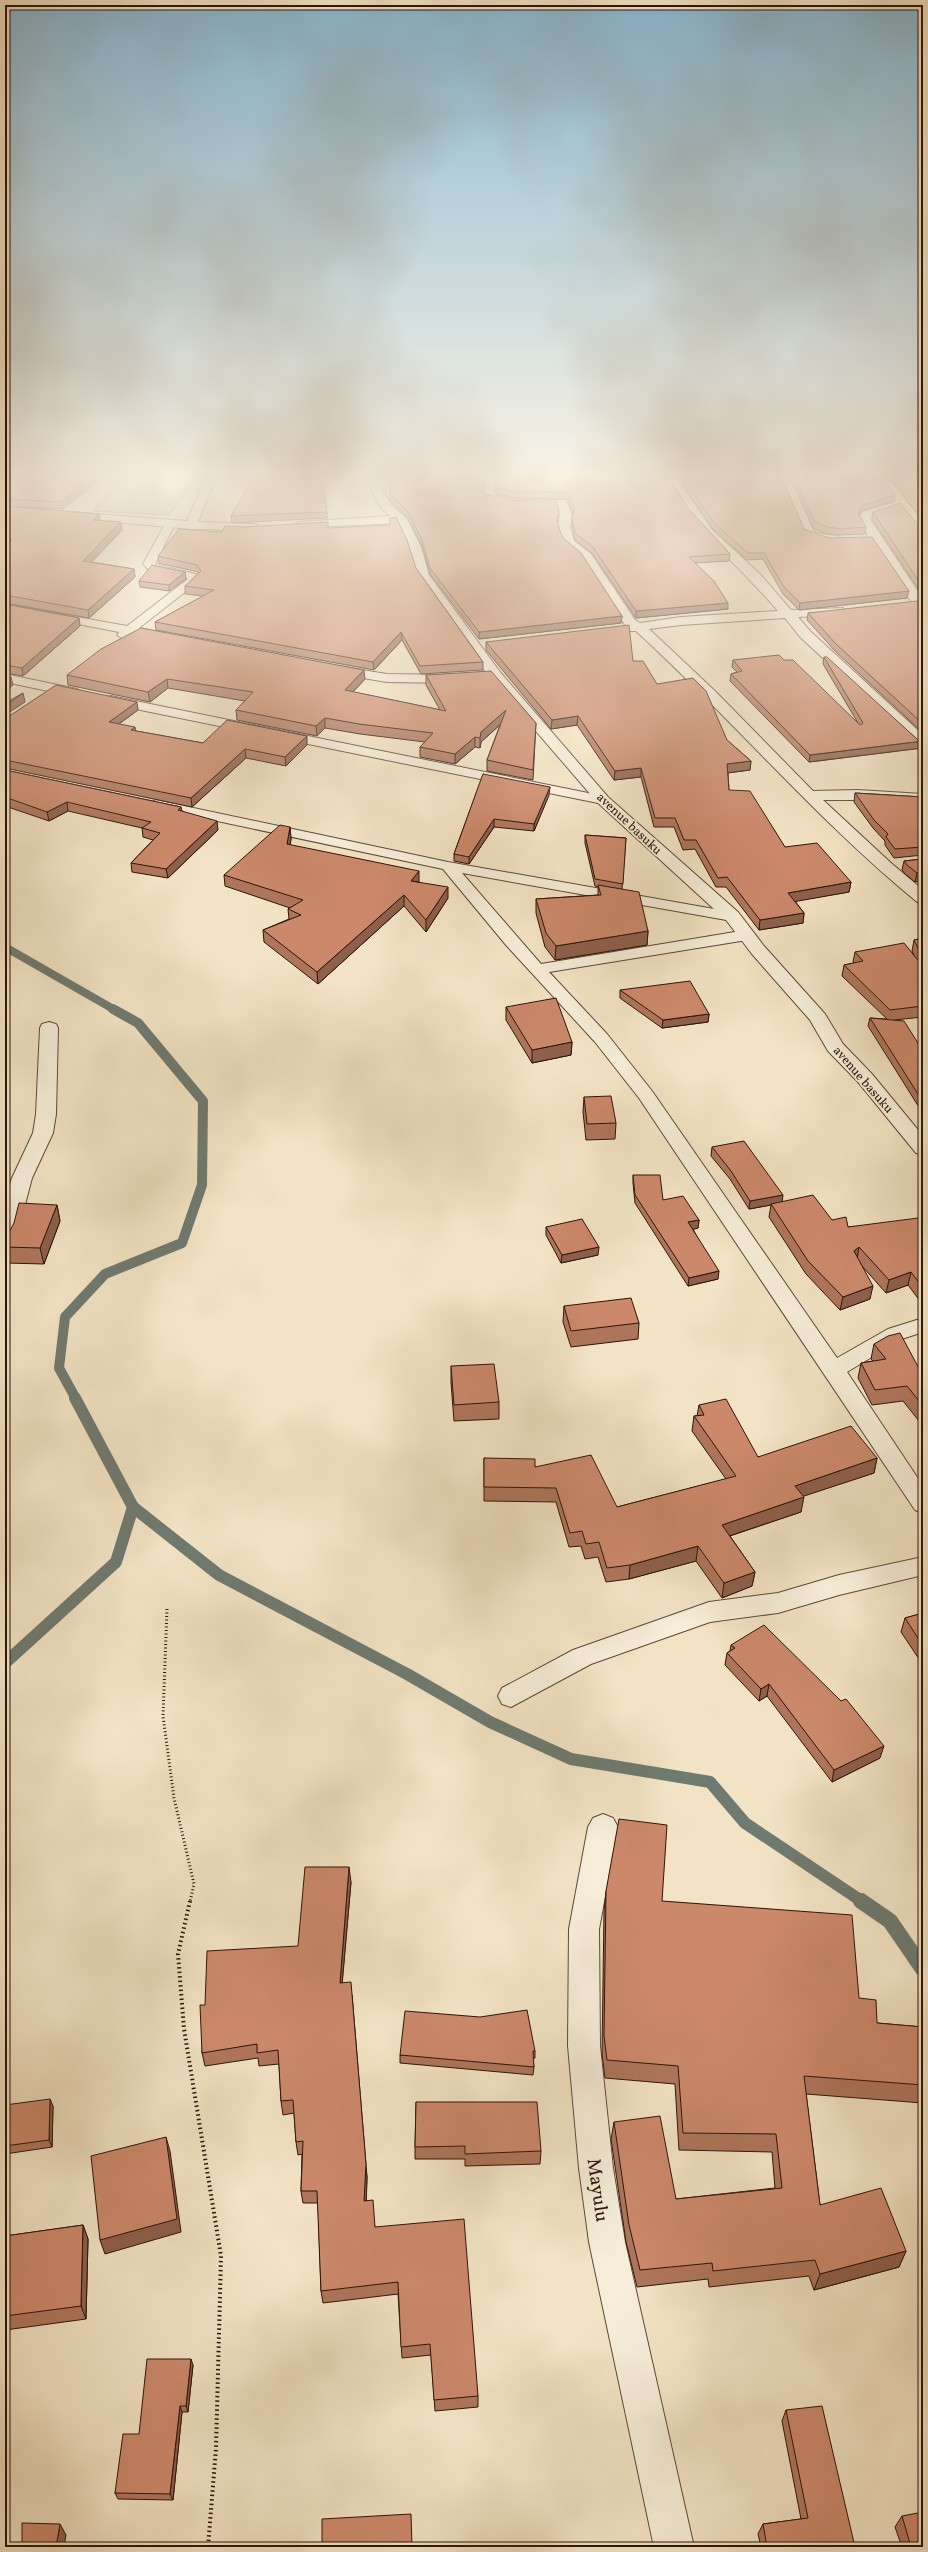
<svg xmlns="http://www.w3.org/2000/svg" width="928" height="2552" font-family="Vollkorn,serif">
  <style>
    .green { fill: #bcc393; stroke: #746c4e }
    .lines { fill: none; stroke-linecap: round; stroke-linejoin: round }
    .stream-far3 { stroke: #6f7a70; stroke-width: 8 }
    .stream-far2 { stroke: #6f7a70; stroke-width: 10 }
    .stream-far1 { stroke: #6f7a70; stroke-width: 12 }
    .stream { stroke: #6f7a70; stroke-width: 16 }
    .service-casing { stroke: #5e4838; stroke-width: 2 }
    .minor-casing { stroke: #5e4838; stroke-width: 2 }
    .path-far1 { stroke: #2c140a; stroke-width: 3; stroke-dasharray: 1 2.5; stroke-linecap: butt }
    .path { stroke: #2c140a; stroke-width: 4; stroke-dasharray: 1.5 3; stroke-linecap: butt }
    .service { fill: #f7edd9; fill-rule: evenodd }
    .minor { fill: #f7edd9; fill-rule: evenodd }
    .wall { fill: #af755c; stroke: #2c140a }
    .shaded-wall { fill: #8e5f4b; stroke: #2c140a }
    .building { fill: #cb886b; stroke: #2c140a }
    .labels { text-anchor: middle; stroke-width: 3.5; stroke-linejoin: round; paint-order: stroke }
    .far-street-label { font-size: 13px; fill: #2c140a; stroke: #f7edd9 }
    .near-street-label { font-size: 19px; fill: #2c140a; stroke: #f7edd9 }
  </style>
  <rect width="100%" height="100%" fill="#f2e3c4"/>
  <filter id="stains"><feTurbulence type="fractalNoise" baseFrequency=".005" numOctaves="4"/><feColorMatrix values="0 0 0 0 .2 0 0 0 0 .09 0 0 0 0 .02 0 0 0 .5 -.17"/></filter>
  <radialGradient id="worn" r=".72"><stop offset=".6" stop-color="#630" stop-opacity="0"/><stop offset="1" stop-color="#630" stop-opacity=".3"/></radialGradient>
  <!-- green -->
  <polygon class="green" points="125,475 201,475 169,515 93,511"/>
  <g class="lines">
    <!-- stream-far3 -->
    <polyline class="stream-far3" points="5,947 115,1010"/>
    <!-- stream-far2 -->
    <polyline class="stream-far2" points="76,1399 59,1368 65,1317 105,1274 182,1243 202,1185 203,1101 138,1023 113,1009"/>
    <!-- stream-far1 -->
    <g class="stream-far1">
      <polyline points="133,1507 219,1575 407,1674 490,1722 571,1759 710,1782 745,1823 863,1902"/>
      <polyline points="5,1663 116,1562 133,1507 75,1398"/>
    </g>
    <!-- stream -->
    <polyline class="stream" points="861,1901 890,1921 923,1969"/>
    <!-- service casing -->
    <g class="service-casing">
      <g id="service">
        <polygon points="170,521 175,524 155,564 199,575 201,577 194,585 139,628 164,633 164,639 131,634 123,639 117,635 119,632 5,610 5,604 127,626 188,579 148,569 143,564 165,524"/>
        <polygon points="337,666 387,674 452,675 458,679 452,683 387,682 333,673 331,670 333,667"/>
        <polygon points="5,674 77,689 83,693 77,697 5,682"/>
        <polygon points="111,696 603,796 610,800 603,804 106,703 105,700 106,697"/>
        <polygon points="156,800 448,862 737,913 740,916 737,919 732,921 462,873 541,964 747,930 753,932 755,935 747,940 549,972 607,1034 652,1091 837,1358 888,1329 923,1318 923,1332 902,1339 847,1372 923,1486 923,1513 915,1510 639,1098 595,1042 506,945 443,869 151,807 149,804"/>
        <polygon points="923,1557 923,1575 839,1595 778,1613 710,1622 591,1664 511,1707 502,1704 498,1696 502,1688 573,1650 709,1602 778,1593 839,1575"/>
      </g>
    </g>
    <!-- minor casing -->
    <g class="minor-casing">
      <g id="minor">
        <polygon points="207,475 217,475 198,522 255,524 261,528 259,530 191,529 70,518 64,515 70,512 187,521"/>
        <polygon points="364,475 374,475 391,505 407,519 421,547 429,575 500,672 608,797 738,912 764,946 825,1014 843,1044 872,1074 923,1136 923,1155 916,1153 858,1082 828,1051 810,1020 752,954 726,920 598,803 490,678 417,575 409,547 397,523 295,528 295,524 299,522 390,516 380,507"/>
        <path d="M485 475H495L494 495 517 500H566L572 515 570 527 574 541 591 554 635 620 640 623 681 617 778 611C740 566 691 528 664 475H674L712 530 760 574 791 610 843 608 844 611 843 614 838 615 798 617 810 631 923 735V747L918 746 800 637 785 618 681 625 649 629 715 691 813 791 858 790 923 794V804L858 800H823L891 863 923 890V903L917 902C815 818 733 720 636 631H625L623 628 625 625 582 559 563 543 558 527 560 515 557 506H517L484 499Z"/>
        <polygon points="778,475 788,475 813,530 816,533 838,536 838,542 813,540 804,534"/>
        <path d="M876 475H886L923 522V534L919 532 900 508 871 516 870 519 923 599V611C909 607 868 535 858 519L862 512 896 502Z"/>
        <polygon points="49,1022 56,1024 58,1028 56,1114 53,1133 32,1178 16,1239 13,1244 5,1246 5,1201 12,1178 33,1133 36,1114 40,1028 42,1024"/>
        <polygon points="603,1814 613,1818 618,1827 599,1929 600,2046 613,2168 625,2242 694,2547 654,2547 589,2242 579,2168 568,2046 569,1929 588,1827 593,1818"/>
      </g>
    </g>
    <!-- path-far1 -->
    <polyline class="path-far1" points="167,1609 163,1716 174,1798 194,1884 190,1902"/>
    <!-- path -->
    <polyline class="path" points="190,1901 178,1954 184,2029 221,2256 216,2448 208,2547"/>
    <!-- service -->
    <use href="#service" class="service"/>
    <!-- minor -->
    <use href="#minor" class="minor"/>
  </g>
  <!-- wall -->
  <g class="wall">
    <polygon points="5,475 107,475 62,509 5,506"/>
    <polygon points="390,475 484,494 558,515 557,523 562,537 622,616 621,623 479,639 430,574 422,546 408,518 390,501"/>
    <polygon points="496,475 687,507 730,554 729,561 695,563 728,609 636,618 592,553 575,540 572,527 573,513 567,499 517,498 496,494"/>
    <polygon points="676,475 780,475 804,529 907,598 799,610 783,594 763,559 747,560 713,529"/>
    <polygon points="790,475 880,475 895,495 894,501 861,511 859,515 866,527 865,534 840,535 826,534 814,529"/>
    <polygon points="887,475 923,475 923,520"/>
    <polygon points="250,484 327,512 327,518 232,523 231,516"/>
    <polygon points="5,506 99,514 100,521 122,530 91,562 134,569 135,577 89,618 5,603"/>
    <polygon points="873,512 919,526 923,527 923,596 872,519"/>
    <polygon points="244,527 328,528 416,568 483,662 483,670 421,674 402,640 374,670 156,630 155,622 203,596 185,594 185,586 199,573 198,572 159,563 158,556 222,532"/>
    <polygon points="185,572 186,579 169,591 140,587 139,581"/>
    <polygon points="5,604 79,618 80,626 23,676 5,673"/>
    <polygon points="923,604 923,733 835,651 807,620 808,613"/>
    <polygon points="486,642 633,661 657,684 727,740 751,761 750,770 728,773 729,790 785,847 851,882 849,892 795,901 804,913 803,923 759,930 726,887 716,887 695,849 683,850 674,827 654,827 641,777 614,780 577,725 551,729 486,650"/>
    <polygon points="824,657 918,740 923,741 922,748 809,762 730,681 731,674 737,672 732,667 733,660 858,723 823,664"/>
    <polygon points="67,675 365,679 353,692 440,710 426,685 426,675 536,723 533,780 487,771 487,760 500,725 481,742 480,748 475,747 455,764 420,757 420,747 425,742 360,734 325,728 317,736 237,720 236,710 245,701 168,688 150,702 68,685"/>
    <polygon points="138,710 119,724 136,731 203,743 307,745 286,766 246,758 192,807 5,768 5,719"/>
    <polygon points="5,770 181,807 182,811 218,830 168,878 132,872 131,863 153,840 143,837 142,828 68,811 49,821 5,806"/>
    <polygon points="483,774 549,795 534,831 494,827 469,864 454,861 454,854"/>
    <polygon points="855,793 923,797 923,855 894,858 885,845 885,841 873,828 854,802"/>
    <polygon points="290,827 291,839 290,845 419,882 448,898 426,932 404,906 318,984 264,942 263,930 289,919 288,909 290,908 225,886 224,875"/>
    <polygon points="585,835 626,838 622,889 648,931 647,945 555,960 545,947 536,913 536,899 598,895 598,887 595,886 585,843"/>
    <polygon points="923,859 915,882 905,874 902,870 904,861"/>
    <polygon points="923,938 923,1017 894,1020 923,1051 923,1112 922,1112 868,1026 870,1018 887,1019 842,976 844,965 854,963 853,962 855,952 915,957 912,951 914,940"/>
    <polygon points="620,990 709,1014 708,1022 662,1028 620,998"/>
    <polygon points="506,1007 572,1042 571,1055 532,1063 506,1020"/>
    <polygon points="584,1097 616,1123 615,1139 586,1140 583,1112"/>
    <polygon points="712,1147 782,1202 832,1220 848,1227 923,1225 923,1305 908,1285 886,1293 862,1266 870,1299 840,1310 806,1274 769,1217 771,1205 749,1209 730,1179 711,1156"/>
    <polygon points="633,1175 663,1200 699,1220 698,1228 693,1229 718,1279 688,1286 635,1203 633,1183"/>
    <polygon points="57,1205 60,1221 44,1264 6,1263 5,1240"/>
    <polygon points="546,1227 598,1255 561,1263 546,1235"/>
    <polygon points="564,1306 639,1323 638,1339 571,1347 563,1322"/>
    <polygon points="874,1344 923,1376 923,1419 919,1421 903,1401 872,1405 858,1378 861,1363 873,1361 871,1359"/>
    <polygon points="451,1366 499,1402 499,1419 454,1421 451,1383"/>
    <polygon points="699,1405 758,1457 877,1458 874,1473 803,1496 801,1512 730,1536 755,1572 752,1586 722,1598 696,1561 629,1579 606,1582 598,1557 585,1559 581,1546 569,1547 556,1502 484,1501 484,1458 535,1467 617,1507 726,1479 692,1431 694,1416 697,1416"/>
    <polygon points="923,1613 923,1665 901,1632 905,1618"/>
    <polygon points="731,1645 880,1758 832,1782 767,1696 759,1701 725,1665 727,1653 730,1651"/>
    <polygon points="351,1882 342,1983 367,2177 366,2201 375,2227 478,2396 478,2407 435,2411 431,2355 402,2358 398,2294 323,2303 321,2291 318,2203 303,2203 301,2191 302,2154 298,2155 296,2142 294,2113 283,2115 281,2101 279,2064 259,2066 258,2058 205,2066 202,2053 205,2005 298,1946"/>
    <polygon points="606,1891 662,1901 859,1998 877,2023 923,2027 923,2103 806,2094 820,2205 906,2251 899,2267 814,2290 809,2276 709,2287 708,2279 637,2287 626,2242 611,2139 614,2122 676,2199 775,2188 772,2152 679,2150 675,2084 605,2078 602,2054 604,1910"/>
    <polygon points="535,2051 535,2058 533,2059 534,2067 533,2075 400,2063 400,2055"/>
    <polygon points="416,2102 541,2151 540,2164 465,2166 465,2159 415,2159 415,2147"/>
    <polygon points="5,2105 53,2106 52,2147 5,2154"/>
    <polygon points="83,2225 88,2239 86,2319 5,2330 5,2236"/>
    <polygon points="193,2365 188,2412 182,2412 173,2500 118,2499 115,2493 139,2434"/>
    <polygon points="786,2410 855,2547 761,2547 758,2534 763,2524 801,2519 782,2421"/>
    <polygon points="902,2516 923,2547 902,2547 895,2527"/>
  </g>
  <!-- shaded-wall -->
  <g class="shaded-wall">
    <polygon points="97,475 107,475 62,509 61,502"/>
    <polygon points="895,495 894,501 861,511 857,520 858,513 862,505"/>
    <polygon points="99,514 100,522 93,520"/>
    <polygon points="121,522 122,530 85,569 83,561"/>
    <polygon points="134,569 135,577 89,618 88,610"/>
    <polygon points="185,572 186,579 169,591 169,585"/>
    <polygon points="909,591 907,598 799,610 800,603"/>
    <polygon points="728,603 728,609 636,618 636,611"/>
    <polygon points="622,616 621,623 479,639 479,632"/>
    <polygon points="79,618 80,626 23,676 22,668"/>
    <polygon points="401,632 402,640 374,670 373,662"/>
    <polygon points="364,670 365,679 345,700 345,690"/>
    <polygon points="11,677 13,685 5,692 5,683"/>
    <polygon points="167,679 168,688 150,702 148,692"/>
    <polygon points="23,693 25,702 5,715 5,706"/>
    <polygon points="137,702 138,710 110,730 109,722"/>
    <polygon points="506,710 505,720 481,742 480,748 480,738 481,732"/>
    <polygon points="578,716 577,725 551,729 552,720"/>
    <polygon points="325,718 325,728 317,736 316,726"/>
    <polygon points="135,727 137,736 131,730"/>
    <polygon points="307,736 307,745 286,766 285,757"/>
    <polygon points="475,737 475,747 455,764 455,754"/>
    <polygon points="923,741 922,748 809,762 810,755"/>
    <polygon points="245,749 246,758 192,807 191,798"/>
    <polygon points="751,761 750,770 726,773 727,764"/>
    <polygon points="641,768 641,777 614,780 615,771"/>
    <polygon points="550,787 549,795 534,831 534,824"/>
    <polygon points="67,802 68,811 49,821 47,812"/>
    <polygon points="181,807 182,816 178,810"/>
    <polygon points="494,819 494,827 469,864 469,857"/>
    <polygon points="217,821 218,830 168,878 166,869"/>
    <polygon points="290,827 291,839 288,855 287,844"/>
    <polygon points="419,871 419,882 411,881"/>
    <polygon points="923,872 923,881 915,882 917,873"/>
    <polygon points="851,882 849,892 787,903 788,893"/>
    <polygon points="448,887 448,898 426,932 426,920"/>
    <polygon points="404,895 404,906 318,984 317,972"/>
    <polygon points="804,913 803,923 759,930 760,920"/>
    <polygon points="648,931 647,945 555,960 556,946"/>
    <polygon points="709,1014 708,1022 662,1028 663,1020"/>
    <polygon points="572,1042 571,1055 532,1063 532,1050"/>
    <polygon points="783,1195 782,1203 771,1204 771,1205 749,1209 750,1201"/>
    <polygon points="57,1205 60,1221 44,1264 40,1248"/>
    <polygon points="699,1220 698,1228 687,1231 688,1222"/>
    <polygon points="599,1247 598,1255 561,1263 562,1255"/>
    <polygon points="859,1247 857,1260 854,1251"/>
    <polygon points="719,1271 718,1279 688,1286 689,1278"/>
    <polygon points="911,1272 908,1285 886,1293 889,1280"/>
    <polygon points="873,1286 870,1299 840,1310 843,1297"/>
    <polygon points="923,1407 923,1419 919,1421"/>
    <polygon points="877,1458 874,1473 792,1500 795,1486"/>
    <polygon points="804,1497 801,1512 720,1539 722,1525"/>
    <polygon points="5,1503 7,1512 5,1515"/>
    <polygon points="698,1546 696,1561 629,1579 630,1565"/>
    <polygon points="755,1572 752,1586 722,1598 724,1583"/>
    <polygon points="769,1684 767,1696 759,1701 761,1689"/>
    <polygon points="884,1746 880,1758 832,1782 834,1770"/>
    <polygon points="349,1867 351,1882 341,1997 340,1983"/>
    <polygon points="352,1995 367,2177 366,2213 364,2201"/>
    <polygon points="50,2099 53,2106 52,2147 49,2140"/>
    <polygon points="166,2137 170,2151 181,2232 105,2254 100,2240"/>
    <polygon points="83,2225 88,2239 86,2319 81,2306"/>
    <polygon points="906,2251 899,2267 814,2290 820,2274"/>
    <polygon points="191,2359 193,2365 188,2412 186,2406"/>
    <polygon points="180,2406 182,2412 173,2500 170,2494"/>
    <polygon points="60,2524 66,2535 64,2547 56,2547"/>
    <polygon points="5,2528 8,2533 5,2547"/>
  </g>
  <!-- building -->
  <g class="building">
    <polygon points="5,475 97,475 61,502 5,499"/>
    <polygon points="249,475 322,475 327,512 231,516 250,483"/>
    <polygon points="390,475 485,475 484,494 517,501 556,501 559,509 557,521 562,537 581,553 622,616 479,632 430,568 422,540 408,512 390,494"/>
    <polygon points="496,475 668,475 687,507 730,554 689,557 714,581 728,603 636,611 593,547 576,534 572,520 574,508 567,492 517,492 496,488"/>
    <polygon points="680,475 780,475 804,529 829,538 872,537 909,591 800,603 784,587 764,553 748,553 714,523"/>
    <polygon points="793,475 880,475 895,495 862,505 858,513 866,527 841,529 827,527 815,522"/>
    <polygon points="893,475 923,475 923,512"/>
    <polygon points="900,503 919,526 923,527 923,588 873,512"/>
    <polygon points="5,506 99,514 93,520 121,522 83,561 134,569 88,610 5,595 5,545 12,540 5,539"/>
    <polygon points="396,517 407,540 416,568 483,662 420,666 401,632 373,662 155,622 214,590 185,586 201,571 197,565 158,556 179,529 222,532 225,526 244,527 328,522 328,528 390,525 390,518"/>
    <polygon points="152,565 185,572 169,585 139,581"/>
    <polygon points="917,601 923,604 923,724 836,644 808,613"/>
    <polygon points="5,604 79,618 22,668 5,665"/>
    <polygon points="629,625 633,661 643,661 657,684 693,678 706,691 727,740 751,761 727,764 729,790 750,791 785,847 817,843 851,882 788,893 804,913 760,920 727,877 718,878 696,840 684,840 675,818 655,818 641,768 615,771 578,716 552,720 486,642"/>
    <polygon points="141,628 364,670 345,690 446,711 426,675 491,671 536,723 533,770 487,760 506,710 481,732 480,738 475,737 455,754 420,747 433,733 359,724 325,718 316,726 236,710 253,692 167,679 148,692 67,675 101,649"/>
    <polygon points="779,655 784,660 793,660 860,725 863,723 824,657 827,657 918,740 923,741 810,755 731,674 742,671 733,660"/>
    <polygon points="5,675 11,677 5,683"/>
    <polygon points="56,685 137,702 109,722 135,727 131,730 203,743 227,720 307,736 285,757 245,749 191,798 5,760 5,719"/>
    <polygon points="23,693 5,706 5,703"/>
    <polygon points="5,770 181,807 178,810 217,821 166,869 131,863 160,833 142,828 151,822 67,802 47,812 5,797"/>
    <polygon points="483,774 550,787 534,824 494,819 469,857 454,854"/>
    <polygon points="855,793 923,797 923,847 895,849 886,837 888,834 874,820"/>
    <polygon points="280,825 290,827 287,844 419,871 411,881 448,887 426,920 404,895 317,972 263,930 301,915 288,909 303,900 224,875"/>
    <polygon points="585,835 626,838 623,884 595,879"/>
    <polygon points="923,859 923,872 917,873 907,865 904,861"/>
    <polygon points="598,885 639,892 648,931 556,946 546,933 536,899 601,895"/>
    <polygon points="923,938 923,958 914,940"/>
    <polygon points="904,943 921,964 923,963 923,1006 890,1010 844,965 863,961 855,952"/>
    <polygon points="690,981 709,1014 663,1020 620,990"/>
    <polygon points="556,998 572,1042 532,1050 506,1007"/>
    <polygon points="870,1018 904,1021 923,1051 923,1102"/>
    <polygon points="611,1096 616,1123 587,1124 584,1097"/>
    <polygon points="744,1141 783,1195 750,1201 731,1171 712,1147"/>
    <polygon points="633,1175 660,1175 663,1200 683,1196 699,1220 688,1222 719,1271 689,1278 635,1195"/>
    <polygon points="813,1195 832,1220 846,1217 848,1227 918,1218 923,1225 923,1288 911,1272 889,1280 859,1247 854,1251 873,1286 843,1297 808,1261 771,1204"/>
    <polygon points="19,1203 57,1205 40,1248 5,1247 5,1240 14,1223"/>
    <polygon points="582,1219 599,1247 562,1255 546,1227"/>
    <polygon points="631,1298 639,1323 571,1331 564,1306"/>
    <polygon points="900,1333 923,1376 923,1406 907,1386 875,1390 861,1363 886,1359 874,1344 888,1336"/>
    <polygon points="494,1364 499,1402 454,1405 451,1366"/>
    <polygon points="726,1399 758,1457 851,1426 877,1458 795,1486 804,1497 722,1525 755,1572 724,1583 698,1546 630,1565 607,1568 599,1542 586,1544 582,1531 570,1533 556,1488 484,1487 484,1458 535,1459 535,1467 591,1455 617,1507 736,1476 694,1416 704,1415 699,1405"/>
    <polygon points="923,1613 923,1646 905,1618"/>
    <polygon points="764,1625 841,1701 846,1699 884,1746 834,1770 769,1684 761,1689 727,1653 735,1648 731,1645"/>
    <polygon points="619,1819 667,1825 662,1901 852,1915 859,1998 876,2000 877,2023 923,2027 923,2085 804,2076 820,2205 881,2188 906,2251 820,2274 815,2260 713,2271 712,2263 640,2270 629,2225 614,2122 660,2116 676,2199 782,2188 776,2134 683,2133 678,2066 607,2060 604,2036 606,1891"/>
    <polygon points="305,1867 349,1867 340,1983 351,1982 366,2164 364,2201 373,2200 375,2227 464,2219 478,2396 434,2400 430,2344 401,2347 398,2282 321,2291 317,2191 301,2191 303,2141 296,2142 293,2100 281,2101 278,2050 257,2053 257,2044 202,2053 200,2005 205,2005 207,1951 298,1946"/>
    <polygon points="527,2010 535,2051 533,2051 534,2067 400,2055 405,2011 480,2017"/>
    <polygon points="50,2099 49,2140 5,2146 5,2105"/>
    <polygon points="416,2102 537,2102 541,2151 465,2154 465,2146 415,2147"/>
    <polygon points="166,2137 177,2219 100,2240 91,2156"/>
    <polygon points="83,2225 81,2306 5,2316 5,2236"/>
    <polygon points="147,2359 191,2359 186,2406 180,2406 170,2494 115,2493 123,2434 139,2434"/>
    <polygon points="822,2406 855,2547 767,2547 763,2524 808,2518 786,2410"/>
    <polygon points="923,2512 923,2547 911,2547 902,2516"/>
    <polygon points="411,2514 412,2547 322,2547 322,2519"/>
    <polygon points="22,2523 60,2524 56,2547 22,2547"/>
  </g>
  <!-- sky -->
  <linearGradient id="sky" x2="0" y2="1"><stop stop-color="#89b8d3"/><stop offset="0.57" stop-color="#f9f2e4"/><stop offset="1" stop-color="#f9f2e4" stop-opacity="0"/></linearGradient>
  <rect width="928" height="832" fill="url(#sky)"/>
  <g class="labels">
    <!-- far-street labels -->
    <g class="far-street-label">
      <text transform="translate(630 823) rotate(43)" y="5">avenue basuku</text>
      <text transform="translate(864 1079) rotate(49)" y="5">avenue basuku</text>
    </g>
    <!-- near-street labels -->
    <g class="near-street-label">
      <text transform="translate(599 2190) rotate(82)" y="7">Mayulu</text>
    </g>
  </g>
  <!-- margin -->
  <rect width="928" height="2552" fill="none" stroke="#f2e3c4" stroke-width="20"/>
  <rect x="6" y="6" width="916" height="2540" fill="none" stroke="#2c140a" stroke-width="2"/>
  <rect x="10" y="10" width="908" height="2532" fill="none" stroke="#2c140a"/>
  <rect width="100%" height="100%" filter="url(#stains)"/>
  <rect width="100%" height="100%" fill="url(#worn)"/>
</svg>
